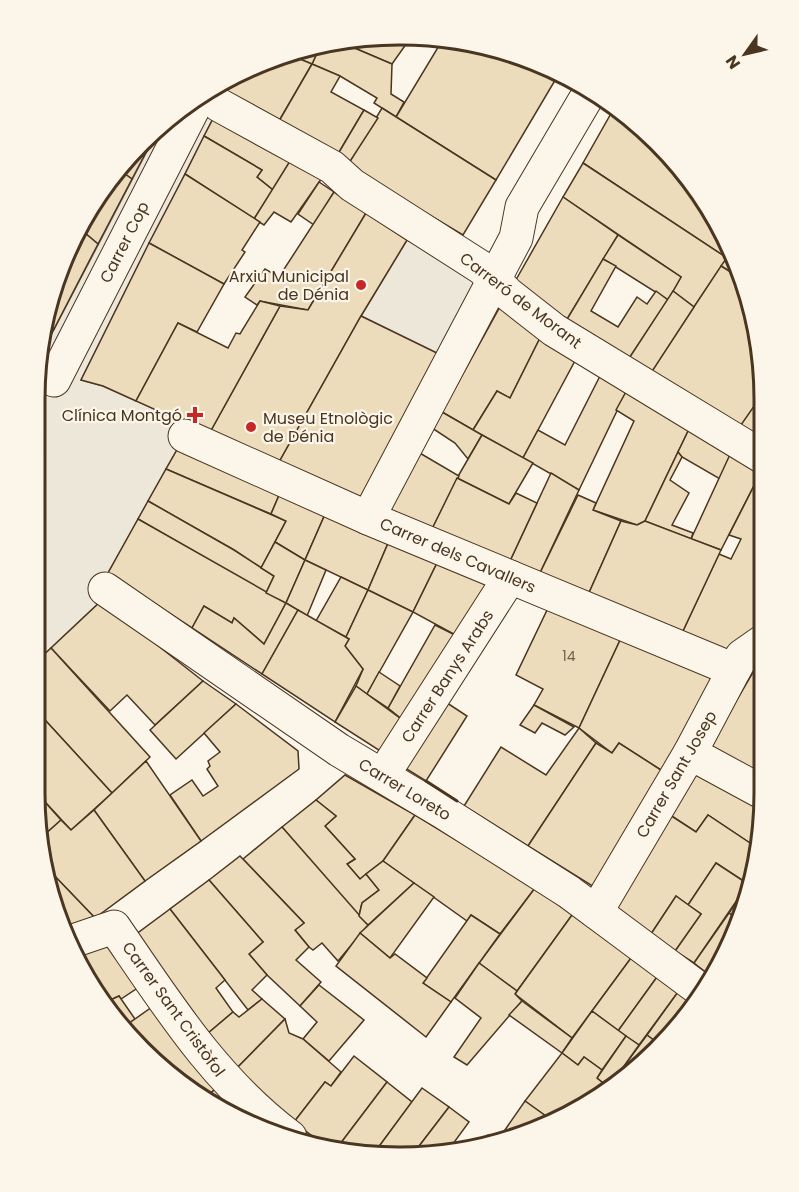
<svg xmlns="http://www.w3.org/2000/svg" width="799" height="1192" font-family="Poppins,sans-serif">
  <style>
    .parking { fill: #ede7d9; stroke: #887966; stroke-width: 1.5 }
    .building { fill: #ecdcbc; stroke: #4a3520; stroke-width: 1.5 }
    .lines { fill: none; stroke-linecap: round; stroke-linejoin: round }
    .minor-casing { stroke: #4a3520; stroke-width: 35 }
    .minor { stroke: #fbf6e9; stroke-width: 33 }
    .wall { stroke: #4a3520; stroke-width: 3 }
    .poi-dot { fill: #c62828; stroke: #fbf6e9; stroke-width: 2 }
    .labels { text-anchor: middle; stroke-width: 4.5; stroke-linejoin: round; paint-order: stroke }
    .number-label { font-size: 14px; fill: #725f47 }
    .street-label { font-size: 16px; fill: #4a3520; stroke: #fbf6e9 }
    .poi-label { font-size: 16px; fill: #4a3520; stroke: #fbf6e9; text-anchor: end }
    .rim { fill: none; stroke: #4a3520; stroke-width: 3 }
  </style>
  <rect width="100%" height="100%" fill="#fbf6e9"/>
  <!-- parking -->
  <g class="parking">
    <polygon points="235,75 81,380 103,386 191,425 108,573 101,601 35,663 38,360 155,136"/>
    <polygon points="407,240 474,276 476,288 441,355 361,316"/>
  </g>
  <!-- building -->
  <g class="building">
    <polygon points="376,35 409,40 392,64 345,44"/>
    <polygon points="345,44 392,64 391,94 404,102 396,117 374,103 377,98 340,76 312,64 318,51"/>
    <polygon points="440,44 517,54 557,77 496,180 396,117"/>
    <polygon points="318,51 312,64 295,57"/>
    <polygon points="295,57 312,64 275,128 224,98 235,75 238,72"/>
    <polygon points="312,64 340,76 331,92 364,110 335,159 275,128"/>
    <polygon points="382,108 496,180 463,235 347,166"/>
    <polygon points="364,110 378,118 347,166 335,159"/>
    <polygon points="613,110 640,125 727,238 731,252 727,258 583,163"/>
    <polygon points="216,113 295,153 273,190 257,177 262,170 204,136"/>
    <polygon points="155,136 144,156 136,150"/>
    <polygon points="204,136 262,170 257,177 273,190 254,219 185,174"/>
    <polygon points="136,150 144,156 132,179 118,169 125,159"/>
    <polygon points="295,153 327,171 291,222 274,212 264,225 254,219"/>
    <polygon points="583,163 727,258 694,307 673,291 681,277 563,197"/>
    <polygon points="118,169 132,179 98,244 79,228"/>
    <polygon points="185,174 260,222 242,250 245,252 224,284 149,243"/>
    <polygon points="319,182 334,192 314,225 298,214"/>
    <polygon points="334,192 366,213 308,310 260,301 257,305 245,297 265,269 279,277"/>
    <polygon points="563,197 618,235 563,326 513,285"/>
    <polygon points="366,213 407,240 361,316 278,464 209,434 280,306 308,310"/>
    <polygon points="79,228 98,244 54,329 46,323 72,238"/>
    <polygon points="618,235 681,277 668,300 603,259"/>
    <polygon points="149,243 224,284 197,332 178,323 136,401 103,386 81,380"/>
    <polygon points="731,252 737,276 721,266"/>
    <polygon points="603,259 616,266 591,311 618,327 637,297 647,304 656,291 668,300 626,363 563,326"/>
    <polygon points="721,266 737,276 764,376 764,392 739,429 651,372"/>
    <polygon points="673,291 694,307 649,376 626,363"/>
    <polygon points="260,301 280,306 209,434 136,401 178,323 228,348 236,333 240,334"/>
    <polygon points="501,305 542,334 510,398 497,391 473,430 442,412"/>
    <polygon points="361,316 441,355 366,504 278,464"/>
    <polygon points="46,323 54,329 38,360 38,352"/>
    <polygon points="542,334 577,357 523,458 473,430 497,391 510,398"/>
    <polygon points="601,374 627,390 579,490 523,458 538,430 565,445"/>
    <polygon points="627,390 691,425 645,521 637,525 593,510 634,421 616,410"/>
    <polygon points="764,392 763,448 736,432"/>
    <polygon points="442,412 482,435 468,459 455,443 432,428"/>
    <polygon points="691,425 733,448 720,479 682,457 678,452"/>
    <polygon points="482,435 533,463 509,504 457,478"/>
    <polygon points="178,448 280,493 271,514 166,469"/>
    <polygon points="733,448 763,468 721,550 691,539"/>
    <polygon points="418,452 459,476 431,531 381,510"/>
    <polygon points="678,452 682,457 670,480 689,493 672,525 693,533 691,539 645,521"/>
    <polygon points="763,468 763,501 757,512 763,515 762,630 732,648 723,651 682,633 719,554 731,559 741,539 729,535"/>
    <polygon points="166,469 286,521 261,568 234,550 148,501"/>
    <polygon points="551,473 579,490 539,575 509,563"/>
    <polygon points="457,478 509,504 516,493 537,503 509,563 431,531"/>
    <polygon points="280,493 326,512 305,560 275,542 286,521 271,514"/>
    <polygon points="578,495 596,503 593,510 621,521 588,595 539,575"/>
    <polygon points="148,501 234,550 274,576 266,593 138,519"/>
    <polygon points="326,512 389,541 368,590 305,560"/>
    <polygon points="138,519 286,603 264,644 234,618 232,623 204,606 192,628 108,573"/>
    <polygon points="621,521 637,525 645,521 721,550 682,633 588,595"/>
    <polygon points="389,541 438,561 413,612 368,590"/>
    <polygon points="275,542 305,560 286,603 266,593 274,576 261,568"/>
    <polygon points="305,560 326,570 307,616 286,603"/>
    <polygon points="438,561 493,586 461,638 413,612"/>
    <polygon points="341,577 368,590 346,637 316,621"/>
    <polygon points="368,590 413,612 367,694 356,686 363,669 345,646 349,639 346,637"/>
    <polygon points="101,601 203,681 155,725 127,695 110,711 51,648"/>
    <polygon points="286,603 298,610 262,674 192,628 204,606 232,623 234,618 264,644"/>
    <polygon points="549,606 622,636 579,728 534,705 543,689 516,675"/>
    <polygon points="298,610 349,639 345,646 363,669 335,722 262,674"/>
    <polygon points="435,625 461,638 408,724 388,708"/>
    <polygon points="622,636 719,678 664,772 619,743 612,753 579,728"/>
    <polygon points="51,648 150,757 112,793 35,709 35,663"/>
    <polygon points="762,657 762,782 706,752"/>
    <polygon points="379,672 400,686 388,708 367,694"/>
    <polygon points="203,681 236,704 176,759 150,730"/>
    <polygon points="356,686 408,724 388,756 335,722"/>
    <polygon points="438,697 467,716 426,781 397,763"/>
    <polygon points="236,704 298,751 299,769 201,841 170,795 192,780 203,796 218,786 207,769 210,766 208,761 220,752 204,733"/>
    <polygon points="534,705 574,727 565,735 542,723 535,733 520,725"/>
    <polygon points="35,709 112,793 71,830 35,791"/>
    <polygon points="579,728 596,743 528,846 464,806 501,747 546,775"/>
    <polygon points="596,743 612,753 619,743 664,772 594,887 528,846"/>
    <polygon points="146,761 201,841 145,881 94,810"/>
    <polygon points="698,766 762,802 761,840 759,849 708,815 696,832 670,815"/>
    <polygon points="345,775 415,815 383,861 360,879 347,864 355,859 325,826 336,816 316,800"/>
    <polygon points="35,791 61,820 42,837 34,792"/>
    <polygon points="316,800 336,816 325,826 355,859 347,864 360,879 366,874 379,890 362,903 359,916 282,827"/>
    <polygon points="94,810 145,881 95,918 47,868 42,837 61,820 71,830"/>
    <polygon points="415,815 535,888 500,934 471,915 467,921 383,861"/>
    <polygon points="670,815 696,832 708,815 759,849 748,884 716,863 688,905 676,896 651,934 615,910"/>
    <polygon points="282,827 368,925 338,961 322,943 313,950 309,947 295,930 304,923 243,859"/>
    <polygon points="240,856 304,923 295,930 309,947 296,960 321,982 300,1006 267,975 249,954 263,942 209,880"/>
    <polygon points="383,861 414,883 368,925 359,916 362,903 379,890 366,874"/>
    <polygon points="716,863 748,884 694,963 675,951 701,914 688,905"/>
    <polygon points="47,868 95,918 63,928 54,909"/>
    <polygon points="209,880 263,942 249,954 267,975 252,990 262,999 248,1010 170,909"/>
    <polygon points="414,883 434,897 390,958 360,933"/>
    <polygon points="747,887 737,919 729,913"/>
    <polygon points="535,888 572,915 517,991 479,963"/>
    <polygon points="676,896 701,914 675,951 651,934"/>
    <polygon points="170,909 225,980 216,988 233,1012 207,1034 135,935"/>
    <polygon points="729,913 737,919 727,954 712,977 694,963"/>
    <polygon points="471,915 500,934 451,1002 423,983"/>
    <polygon points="572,915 631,958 572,1038 515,994"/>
    <polygon points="360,933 390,958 395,954 427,978 423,983 451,1002 426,1037 336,966"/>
    <polygon points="110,943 139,987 121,999 119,996 104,1003 96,996 77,956"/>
    <polygon points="631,958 657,977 618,1031 592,1011"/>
    <polygon points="479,963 517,991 515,994 522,1001 467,1065 454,1057 481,1018 455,998"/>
    <polygon points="657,977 678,992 639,1045 618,1031"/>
    <polygon points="319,985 364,1020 329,1061 303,1039 317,1022 300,1006"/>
    <polygon points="678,992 694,1004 674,1033 660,1045 647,1035"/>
    <polygon points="119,996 135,1019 125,1026 104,1003"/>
    <polygon points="262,999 285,1019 235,1070 207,1034 233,1012 239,1017"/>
    <polygon points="522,1001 572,1038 562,1053 509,1015"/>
    <polygon points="152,1007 215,1089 206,1098 177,1082 125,1026"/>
    <polygon points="592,1011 626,1036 602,1070 584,1057 578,1065 562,1053"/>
    <polygon points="285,1019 289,1033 303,1039 341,1072 331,1086 325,1082 294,1122 235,1070"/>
    <polygon points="647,1035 660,1045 623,1075 619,1073"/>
    <polygon points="626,1036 639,1045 619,1073 623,1075 608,1087 597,1078"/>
    <polygon points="562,1053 578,1065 584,1057 602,1070 597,1078 608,1087 582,1109 560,1117 555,1113 550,1119 525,1101"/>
    <polygon points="354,1056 387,1082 337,1148 324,1145 294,1122 325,1082 331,1086"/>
    <polygon points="387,1082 412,1102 372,1156 337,1148"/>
    <polygon points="422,1088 449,1107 413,1154 372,1156"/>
    <polygon points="215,1089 245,1117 243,1120 206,1098"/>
    <polygon points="525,1101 550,1119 498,1140"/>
    <polygon points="449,1107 469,1122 447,1152 413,1154"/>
    <polygon points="488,1135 496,1141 480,1147"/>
  </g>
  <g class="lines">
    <!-- minor casing -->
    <g class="minor-casing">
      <g id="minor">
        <polyline points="219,105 332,167 352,185 482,268 508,294 554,330 763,457"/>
        <polyline points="54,380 195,105"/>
        <polyline points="185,436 368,518 734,670"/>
        <polyline points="368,518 516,238 522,207 588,95"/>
        <polyline points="105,589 339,750 443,812 569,892 702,991"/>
        <polyline points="690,753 762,792"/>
        <polyline points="383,775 510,577"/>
        <polyline points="596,912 690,753 734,670 742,656 762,642"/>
        <path d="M70 942 114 927C167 1004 214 1080 290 1137"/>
      </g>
    </g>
    <!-- minor -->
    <use href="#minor" class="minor"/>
    <!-- wall -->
    <polyline class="wall" points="426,781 457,801"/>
  </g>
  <!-- markers -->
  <g class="poi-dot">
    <circle cx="361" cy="285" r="6"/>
    <path d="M192 406h6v6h6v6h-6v6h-6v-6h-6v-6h6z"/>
    <circle cx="251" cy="427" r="6"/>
  </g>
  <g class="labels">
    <!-- number labels -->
    <g class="number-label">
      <text x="569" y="661">14</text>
    </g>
    <!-- street labels -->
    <g class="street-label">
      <text transform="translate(124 242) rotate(-63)" y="6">Carrer Cop</text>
      <text transform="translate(521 300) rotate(37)" y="6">Carreró de Morant</text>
      <text transform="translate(458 555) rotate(23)" y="6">Carrer dels Cavallers</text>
      <text transform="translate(447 676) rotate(-57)" y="6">Carrer Banys Arabs</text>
      <text transform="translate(676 774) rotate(-60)" y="6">Carrer Sant Josep</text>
      <text transform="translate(405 789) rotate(31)" y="6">Carrer Loreto</text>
      <text transform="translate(174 1009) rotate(54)" y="6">Carrer Sant Cristòfol</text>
    </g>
    <!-- poi labels -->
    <g class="poi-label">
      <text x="349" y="282">Arxiu Municipal<tspan x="349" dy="18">de Dénia</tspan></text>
      <text x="182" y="421">Clínica Montgó</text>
      <text x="263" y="424" text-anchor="start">Museu Etnològic<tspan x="263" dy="18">de Dénia</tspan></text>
    </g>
  </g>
  <!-- crop -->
  <path d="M0 0H799V1192H0ZM399 45H400A354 354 0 0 1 754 399V793A354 354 0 0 1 400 1147H399A354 354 0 0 1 45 793V399A354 354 0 0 1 399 45Z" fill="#fbf6e9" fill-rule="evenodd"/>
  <path class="rim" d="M399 45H400A354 354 0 0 1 754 399V793A354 354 0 0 1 400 1147H399A354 354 0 0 1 45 793V399A354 354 0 0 1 399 45Z"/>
  <!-- north arrow -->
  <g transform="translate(745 54) rotate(236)" stroke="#fbf6e9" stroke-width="4.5" paint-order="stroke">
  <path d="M0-4.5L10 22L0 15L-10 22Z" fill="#4a3520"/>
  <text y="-9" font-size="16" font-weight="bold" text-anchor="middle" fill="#4a3520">N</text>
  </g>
</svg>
